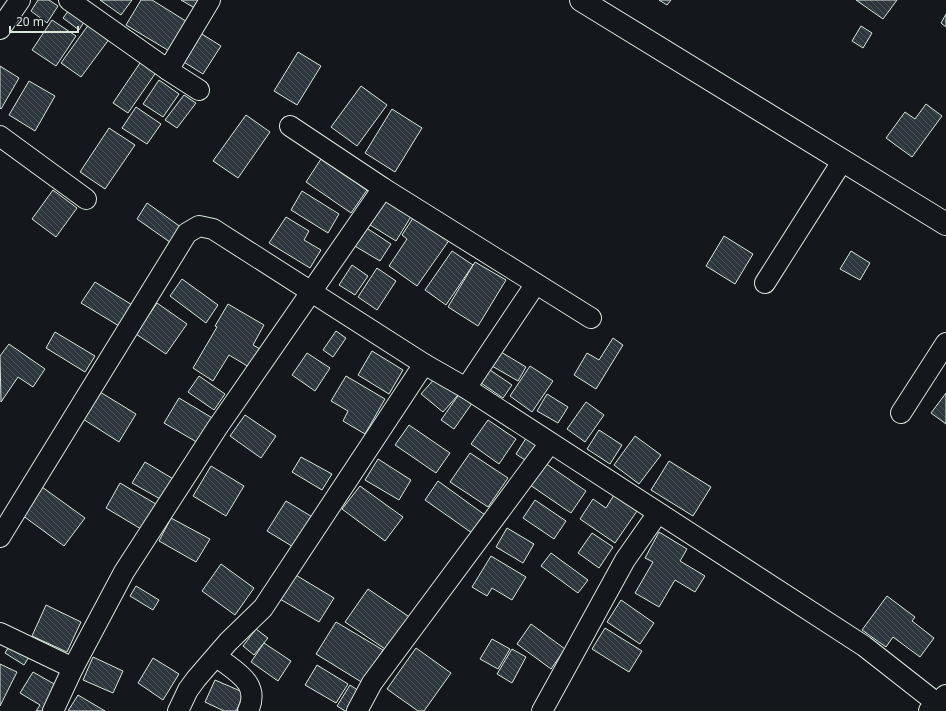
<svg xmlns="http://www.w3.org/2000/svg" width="946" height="711" font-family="'Noto Sans',sans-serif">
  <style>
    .building { fill: url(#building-back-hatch); stroke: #d8e6dc }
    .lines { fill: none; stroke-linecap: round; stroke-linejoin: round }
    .street-casing { stroke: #d8e6dc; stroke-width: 22 }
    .secondary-casing { stroke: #d8e6dc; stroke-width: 24 }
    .street { stroke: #14181c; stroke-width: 20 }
    .secondary { stroke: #14181c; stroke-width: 22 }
  </style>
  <defs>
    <pattern id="building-back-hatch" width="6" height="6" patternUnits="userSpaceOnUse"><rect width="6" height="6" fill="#2c363c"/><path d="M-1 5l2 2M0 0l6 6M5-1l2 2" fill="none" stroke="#4a5358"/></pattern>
  </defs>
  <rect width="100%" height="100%" fill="#14181c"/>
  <!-- building -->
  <g class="building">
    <polygon points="38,0 49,0 58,6 47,23 31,11"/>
    <polygon points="100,0 132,0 121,15"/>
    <polygon points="141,0 152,0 189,23 171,52 126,25"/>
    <polygon points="181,0 203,0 198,10"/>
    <polygon points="659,0 671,0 667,5"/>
    <polygon points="856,0 897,0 883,19"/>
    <polygon points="69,10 84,22 79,30 63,18"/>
    <polygon points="946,14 946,27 941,23"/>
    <polygon points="52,20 76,36 56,66 32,50"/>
    <polygon points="89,24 110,38 81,77 61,63"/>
    <polygon points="861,26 872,33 863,48 852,41"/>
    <polygon points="197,31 221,46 203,74 179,59"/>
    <polygon points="298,52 321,66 297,105 274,91"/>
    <polygon points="142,60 157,71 128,113 113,103"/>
    <polygon points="0,66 19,78 1,109 0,108"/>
    <polygon points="159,80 179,94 163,117 143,104"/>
    <polygon points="29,81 55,96 35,131 9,115"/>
    <polygon points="361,86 387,105 357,146 331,127"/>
    <polygon points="184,95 196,103 177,128 165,120"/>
    <polygon points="926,104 942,116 912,157 886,138 905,112 915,119"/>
    <polygon points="136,107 161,124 147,144 122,128"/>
    <polygon points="392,109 422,128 395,172 365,153"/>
    <polygon points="246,115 270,132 238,178 213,161"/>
    <polygon points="109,128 135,145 105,189 80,172"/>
    <polygon points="321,159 367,190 351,213 306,182"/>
    <polygon points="53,190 77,208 56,237 32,219"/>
    <polygon points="302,191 339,214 328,233 291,210"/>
    <polygon points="382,197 412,215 396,241 367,223"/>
    <polygon points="147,203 185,230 174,245 137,219"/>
    <polygon points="415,215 450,239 417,286 389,266 407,239 402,235"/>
    <polygon points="286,217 309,231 304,240 321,250 310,268 269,243"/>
    <polygon points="365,227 391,244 380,261 353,245"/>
    <polygon points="724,236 753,254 735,284 706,266"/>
    <polygon points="452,251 473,265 446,305 425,290"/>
    <polygon points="851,251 870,263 860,280 840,269"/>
    <polygon points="475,262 506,280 478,326 448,307"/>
    <polygon points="352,265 368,276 355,295 339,285"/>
    <polygon points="377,268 396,281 377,310 358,297"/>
    <polygon points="182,279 218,305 206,323 170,296"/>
    <polygon points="95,282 137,308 124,329 81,303"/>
    <polygon points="157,303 187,324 166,354 136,334"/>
    <polygon points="228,304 264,325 253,345 260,349 249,367 229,355 213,381 193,368 217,327 215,326"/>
    <polygon points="336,331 346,338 333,357 323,350"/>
    <polygon points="55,332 95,356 85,372 46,348"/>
    <polygon points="613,338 623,345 596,389 574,375 587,353 599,360"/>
    <polygon points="9,344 45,369 33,387 18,377 1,402 0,356"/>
    <polygon points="372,351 403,370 389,394 358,375"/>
    <polygon points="501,352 526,367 518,381 492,366"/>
    <polygon points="307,353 330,368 315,391 292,375"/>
    <polygon points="530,366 553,381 532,412 510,396"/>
    <polygon points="490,370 512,385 503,398 481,383"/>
    <polygon points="199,376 225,394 214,410 188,392"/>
    <polygon points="346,376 385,399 365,434 343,421 348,411 331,401"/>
    <polygon points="436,377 458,395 443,412 421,394"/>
    <polygon points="462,390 475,399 454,429 441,420"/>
    <polygon points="100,392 136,414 119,442 83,419"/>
    <polygon points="946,393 946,424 931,413"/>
    <polygon points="547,394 568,407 558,423 537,411"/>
    <polygon points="179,398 214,419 200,444 164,423"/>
    <polygon points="586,402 604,415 585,442 567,429"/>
    <polygon points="245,415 276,436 261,458 230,436"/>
    <polygon points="488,420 516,439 499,464 471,444"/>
    <polygon points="409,425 450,453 436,473 395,445"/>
    <polygon points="599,430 622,445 610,464 587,449"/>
    <polygon points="528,435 540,442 528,462 516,454"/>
    <polygon points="635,436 661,455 639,484 614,465"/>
    <polygon points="470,453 508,478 488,507 450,482"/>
    <polygon points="301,457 332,474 322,490 292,472"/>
    <polygon points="378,459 411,480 399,500 365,480"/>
    <polygon points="669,461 711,487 693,516 651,490"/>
    <polygon points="145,462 175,480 162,500 132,483"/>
    <polygon points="545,463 586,491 571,513 530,485"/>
    <polygon points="211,466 244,486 226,516 193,496"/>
    <polygon points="438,481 485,515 472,533 425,500"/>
    <polygon points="120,483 161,507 146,532 106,508"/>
    <polygon points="360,486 403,517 385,541 342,509"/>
    <polygon points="42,487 85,518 64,546 22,515"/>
    <polygon points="614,495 637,511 615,543 580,519 593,499 606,508"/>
    <polygon points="535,500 566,521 554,539 523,518"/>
    <polygon points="286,501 314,518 295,548 267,531"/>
    <polygon points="171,518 210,539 196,562 159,541"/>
    <polygon points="507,528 534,544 523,563 496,547"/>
    <polygon points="659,532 687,549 680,561 705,576 695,592 675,580 659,607 635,593 653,562 645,558"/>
    <polygon points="592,533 613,547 599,568 578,553"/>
    <polygon points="551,553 588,580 578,593 541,566"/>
    <polygon points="491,556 526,577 512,600 492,588 487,596 472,587"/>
    <polygon points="221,564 254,588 235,615 202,591"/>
    <polygon points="294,574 334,598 319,622 280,599"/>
    <polygon points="136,586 159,600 153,610 130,596"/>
    <polygon points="368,589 411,618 388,651 345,622"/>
    <polygon points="887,596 915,617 912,621 934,638 920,657 893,637 886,647 862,630"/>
    <polygon points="621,600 654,623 640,644 607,622"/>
    <polygon points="46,605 81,622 67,652 32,636"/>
    <polygon points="336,622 383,650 363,683 316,654"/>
    <polygon points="531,624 565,649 551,669 517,644"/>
    <polygon points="605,628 642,651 629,672 592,649"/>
    <polygon points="256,629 268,638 254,655 243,646"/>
    <polygon points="492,639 510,649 498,669 480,659"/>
    <polygon points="13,640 32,652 24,665 5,653"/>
    <polygon points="264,643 291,661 278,681 251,662"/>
    <polygon points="416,648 451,673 424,711 418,711 387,689"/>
    <polygon points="512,649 526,657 512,683 497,674"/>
    <polygon points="93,657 123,671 113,693 83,680"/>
    <polygon points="153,658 179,674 163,700 138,683"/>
    <polygon points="0,664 17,672 0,706"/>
    <polygon points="317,665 348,684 336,703 305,685"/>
    <polygon points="33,672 63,689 50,711 36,711 40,705 20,693"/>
    <polygon points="215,680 245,693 236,711 224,711 205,702"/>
    <polygon points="350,685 362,693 350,711 345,711 337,706"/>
    <polygon points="78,695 105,711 68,711"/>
  </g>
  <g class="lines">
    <!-- street casing -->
    <g class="street-casing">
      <g id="street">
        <polyline points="69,0 168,70 199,90"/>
        <polyline points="0,29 20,0"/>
        <polyline points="168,70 210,0"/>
        <polyline points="290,126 383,188 591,318"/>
        <polyline points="0,136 86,199"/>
        <polyline points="765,283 843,160"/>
        <polyline points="466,388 535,285"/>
        <polyline points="901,413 946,343"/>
        <polyline points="0,537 187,233 199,226 213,229 424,364 466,388 864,646 938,704"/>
        <polyline points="0,633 73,668"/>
        <path d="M217 657C236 672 261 683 248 711"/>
        <polyline points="53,711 73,668 124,572 217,428 383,188"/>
        <polyline points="178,711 188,690 196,679 228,642 263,608 424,364"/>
        <polyline points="357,711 372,683 550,443"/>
        <polyline points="542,711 625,560 658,513"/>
      </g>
    </g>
    <!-- secondary casing -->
    <g class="secondary-casing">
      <g id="secondary">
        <polyline points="581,0 946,224"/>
        <polyline points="930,711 946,696"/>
      </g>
    </g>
    <!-- street -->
    <use href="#street" class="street"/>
    <!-- secondary -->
    <use href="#secondary" class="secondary"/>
  </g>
  <!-- scale -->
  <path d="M10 26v6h68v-6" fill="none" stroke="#d8e6dc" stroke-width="2"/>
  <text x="16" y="26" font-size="12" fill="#d8e6dc" stroke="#14181c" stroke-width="3" paint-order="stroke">20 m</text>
</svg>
